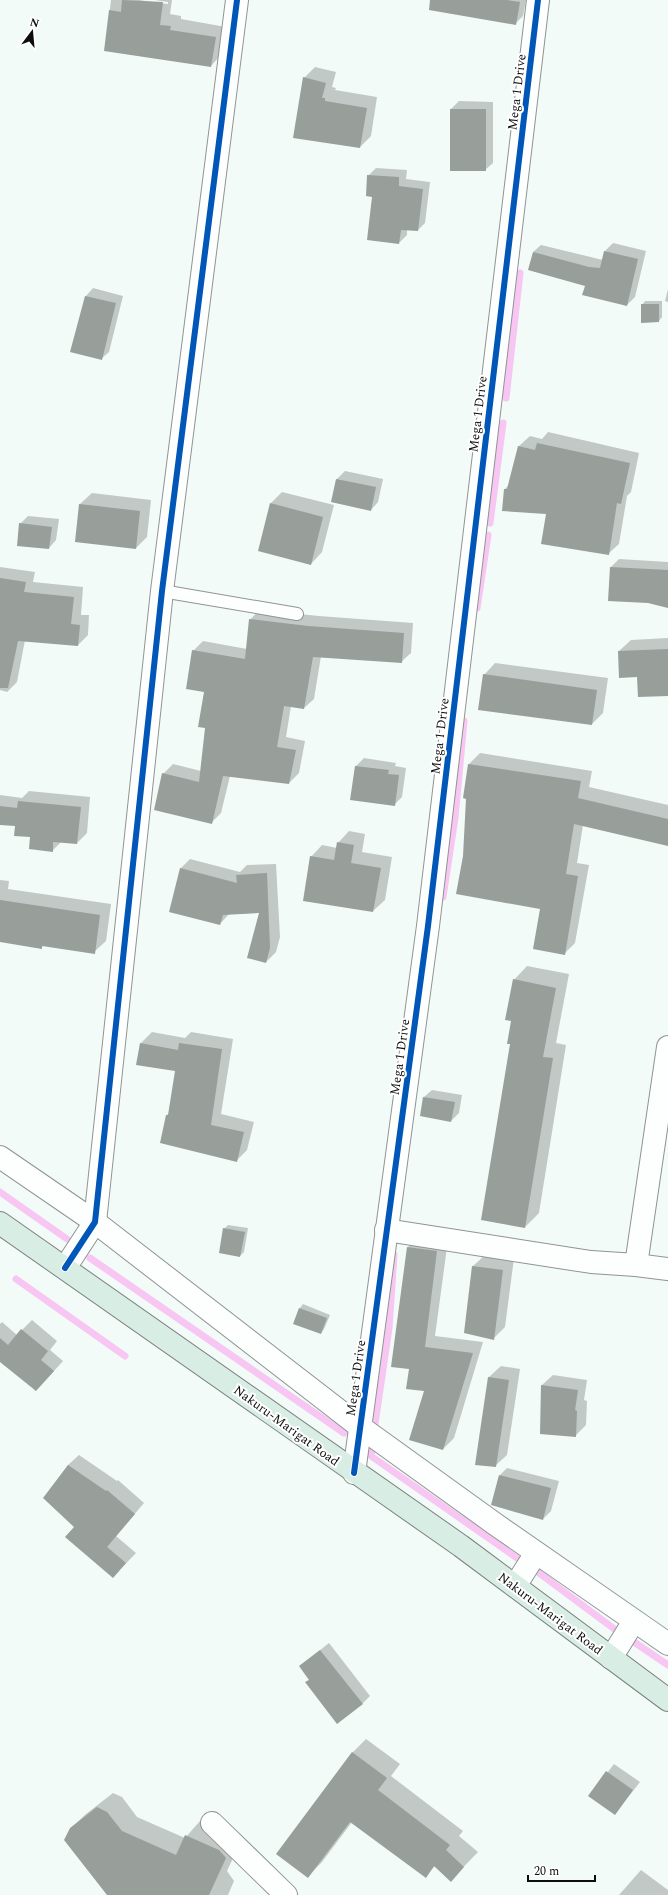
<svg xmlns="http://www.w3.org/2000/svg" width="668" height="1895" font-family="Spectral,serif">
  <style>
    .shadow { fill: #0003 }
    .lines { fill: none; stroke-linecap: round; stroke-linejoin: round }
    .stream { stroke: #f8c6f2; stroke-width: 7 }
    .building { fill: #989e9a }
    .lane-casing { stroke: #909492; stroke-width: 14 }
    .street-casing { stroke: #909492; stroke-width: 24 }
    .primary-casing { stroke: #7d8180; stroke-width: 24 }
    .lane { stroke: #fdfefe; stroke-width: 12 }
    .street { stroke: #fdfefe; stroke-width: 22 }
    .primary { stroke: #d8ede3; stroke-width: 22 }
    .cycleway-casing { stroke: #fff; stroke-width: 8 }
    .cycleway { stroke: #0057b8; stroke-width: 6 }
    .labels { text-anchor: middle; stroke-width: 4; stroke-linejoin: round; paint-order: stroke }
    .street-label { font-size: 13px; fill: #0d0d0d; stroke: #fff }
  </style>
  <rect width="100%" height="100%" fill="#f2fbf7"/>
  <!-- shadow -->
  <g class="shadow">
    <polygon points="111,0 139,0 168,4 168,2 155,0 172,0 170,14 181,16 181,19 226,27 221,55 211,66 105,50"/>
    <polygon points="436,0 526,0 523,16 515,24"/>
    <polygon points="315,67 336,72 332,87 336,88 335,90 377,97 371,136 360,147 304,78"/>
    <polygon points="459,101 493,102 493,163 485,170 451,109"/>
    <polygon points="376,168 407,170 406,179 430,182 425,223 418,230 407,229 407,235 399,243 373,196 368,176"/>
    <polygon points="613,243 646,251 635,297 627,305 586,285 533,252 541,245 603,260 605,251"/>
    <polygon points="93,288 123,296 109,352 101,359 72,352 86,296"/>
    <polygon points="668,289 668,302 665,301"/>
    <polygon points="645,301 662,301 662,317 659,321 642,305"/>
    <polygon points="548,432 639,453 631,492 627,496 619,544 608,554 547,513 505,489 509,485 519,446 530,436 542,439"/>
    <polygon points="345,471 383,479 378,502 371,510 332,502 337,479"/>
    <polygon points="282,492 334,505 322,552 311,564 271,503"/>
    <polygon points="92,493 151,500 147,537 136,548 80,504"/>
    <polygon points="28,516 59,519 56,540 49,548 20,524"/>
    <polygon points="619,559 668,562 668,607 611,567"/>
    <polygon points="0,567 35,572 33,582 83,587 81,615 89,615 88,635 78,645 25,640 17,682 7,692 0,690"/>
    <polygon points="259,610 319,616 413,623 411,653 401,662 321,656 314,699 304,708 291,706 286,737 305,741 299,773 289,783 230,776 221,813 211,823 163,774 173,764 201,771 206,727 205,692 193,651 203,641 247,649 250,620"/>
    <polygon points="668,638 668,695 619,651 631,640"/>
    <polygon points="495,663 608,678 603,713 592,724 484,675"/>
    <polygon points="480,753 592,771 589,787 668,805 668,842 583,825 577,863 589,865 575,943 564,954 541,908 464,856 469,764"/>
    <polygon points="364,758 396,763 395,766 406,768 402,797 394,805 351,799 356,766"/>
    <polygon points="29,791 90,797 87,833 77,843 61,842 52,851 16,825 0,824 0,795 22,798"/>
    <polygon points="349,831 365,834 362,852 392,857 385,900 373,911 311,857 322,845 337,848 338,843"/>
    <polygon points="190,859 240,872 247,865 276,864 280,937 276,952 266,962 260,912 229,914 220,924 180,869"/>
    <polygon points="0,880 9,881 8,889 111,904 106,941 94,952 44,945 42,947 0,941"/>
    <polygon points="527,966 569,974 556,1043 566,1045 539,1213 525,1227 511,1043 514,980"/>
    <polygon points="152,1032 185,1038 191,1032 233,1039 221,1114 254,1122 247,1150 236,1161 167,1115 170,1113 176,1070 141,1043"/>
    <polygon points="432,1090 462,1095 459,1113 451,1121 424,1097"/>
    <polygon points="228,1225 248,1228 244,1252 240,1256 224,1229"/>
    <polygon points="419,1236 448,1240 435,1336 483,1342 454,1438 443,1449 425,1390 410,1369 408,1247"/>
    <polygon points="485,1255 514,1258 505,1327 493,1339 465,1332 473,1266"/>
    <polygon points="303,1304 330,1315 324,1329 321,1333 294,1323 300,1308"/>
    <polygon points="32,1320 57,1341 50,1350 63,1361 45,1381 0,1360 0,1324 2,1322 17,1335"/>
    <polygon points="501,1366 520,1369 507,1455 495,1466 476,1464 489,1377"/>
    <polygon points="553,1375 587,1380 584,1400 587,1401 586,1425 576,1435 541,1433 542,1385"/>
    <polygon points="79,1455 117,1481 118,1480 144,1503 116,1536 136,1553 113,1577 76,1527 45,1498 68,1465"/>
    <polygon points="507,1468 559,1481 551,1511 543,1519 500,1475"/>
    <polygon points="329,1643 370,1696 362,1704 307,1682 310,1679 300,1666"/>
    <polygon points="366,1739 400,1764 391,1776 463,1831 459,1836 478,1852 451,1880 435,1866 425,1876 352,1822 322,1862 308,1876 352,1753"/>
    <polygon points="614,1764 640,1782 615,1814 589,1796"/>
    <polygon points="113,1793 122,1797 137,1817 185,1838 200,1821 234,1836 240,1843 227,1871 234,1881 228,1895 108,1895 70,1829 86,1814"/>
    <polygon points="641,1870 668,1890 668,1895 619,1895"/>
  </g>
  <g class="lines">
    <!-- stream -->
    <g class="stream">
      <polyline points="506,398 520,273"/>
      <polyline points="490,523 503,423"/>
      <polyline points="477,608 488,535"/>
      <polyline points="443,897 455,818 464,721"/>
      <polyline points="0,1192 67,1239"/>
      <polyline points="90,1258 344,1433"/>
      <polyline points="16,1279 125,1356"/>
      <polyline points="375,1424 389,1328 394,1255"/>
      <polyline points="373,1442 371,1456 520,1560"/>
      <polyline points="535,1570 617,1631"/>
      <polyline points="631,1640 668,1665"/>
    </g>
  </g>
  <!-- building -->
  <g class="building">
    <polygon points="122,0 163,2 160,25 171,26 170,30 216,37 211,67 104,51 109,10 121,12"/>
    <polygon points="430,0 507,0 520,2 516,25 429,10"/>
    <polygon points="303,77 326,83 322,98 325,98 325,101 367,108 360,148 293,138"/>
    <rect x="450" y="109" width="36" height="62"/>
    <polygon points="367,175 399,177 399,186 423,189 418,231 401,230 399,244 367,240 372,197 366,196"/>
    <polygon points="604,251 638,259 627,306 582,295 585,286 528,270 533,252 589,267 600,268"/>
    <polygon points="85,296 116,303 102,360 70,352"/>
    <polygon points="641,304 659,304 659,322 641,323"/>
    <polygon points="537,443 630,463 621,504 617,503 609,555 541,544 546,514 502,511 504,489 507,489 518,446 535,450"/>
    <polygon points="336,479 376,487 371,511 331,502"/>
    <polygon points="270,503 323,517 311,565 258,551"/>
    <polygon points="79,504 140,511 136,549 75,542"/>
    <polygon points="19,523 52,527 49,549 17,546"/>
    <polygon points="610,567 668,570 668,608 648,603 608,601"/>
    <polygon points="0,578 26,582 24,592 74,597 71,624 80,625 78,646 18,641 8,688 0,688"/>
    <polygon points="249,619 308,626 404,633 402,663 313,657 304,709 284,706 277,747 296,750 289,784 223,776 212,824 154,810 162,773 199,782 205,728 198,727 204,692 186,689 192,650 245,659"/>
    <polygon points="668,649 668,696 638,697 637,677 619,678 618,651"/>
    <polygon points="483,674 597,690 592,725 478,710"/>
    <polygon points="468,764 581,781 578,798 668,819 668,846 574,824 566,874 578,876 565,955 533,949 540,909 456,894 463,856 466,799 463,798"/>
    <polygon points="355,766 389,770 388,774 399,775 395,806 350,800"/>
    <polygon points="18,801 81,807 77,844 53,842 53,852 29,849 30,837 14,836 15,826 0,825 0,806 17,808"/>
    <polygon points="337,842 354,845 351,863 381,868 373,912 303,901 310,856 334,860"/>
    <polygon points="180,868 237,883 236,875 267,873 270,948 266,963 247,958 259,913 223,915 220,925 169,912"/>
    <polygon points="0,900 100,915 95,954 42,946 42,949 0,942"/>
    <polygon points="513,979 556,988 543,1057 553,1058 525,1228 481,1220 510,1044 507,1044 511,1021 505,1020"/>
    <polygon points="140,1043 178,1050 179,1043 222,1049 211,1125 244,1132 237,1162 160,1143 166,1115 168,1115 175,1071 136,1065"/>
    <polygon points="423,1097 455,1102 451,1122 420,1116"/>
    <polygon points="223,1228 245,1232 240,1257 219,1253"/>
    <polygon points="407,1247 437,1251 425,1347 473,1353 443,1450 409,1440 424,1391 406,1389 409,1369 391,1367"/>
    <polygon points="472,1266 503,1270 494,1340 464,1333"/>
    <polygon points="299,1308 327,1318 321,1334 293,1324"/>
    <polygon points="21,1329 48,1351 41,1360 54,1371 36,1391 0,1362 0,1338 8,1345"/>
    <polygon points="488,1377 509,1380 496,1467 475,1465"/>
    <polygon points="541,1385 578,1390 575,1410 577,1411 576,1437 540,1434"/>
    <polygon points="68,1465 106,1491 107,1490 135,1514 107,1547 126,1563 113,1578 65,1537 74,1527 43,1498"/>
    <polygon points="499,1475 551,1488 543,1520 491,1505"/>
    <polygon points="320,1650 363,1704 337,1724 305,1682 309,1680 299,1666"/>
    <polygon points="352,1752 387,1778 378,1790 450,1845 446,1850 464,1867 451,1882 434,1866 426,1878 350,1822 308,1878 276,1854"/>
    <polygon points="606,1771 633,1790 615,1815 588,1796"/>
    <polygon points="97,1807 107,1812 122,1831 176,1855 185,1835 219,1850 226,1858 209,1895 107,1895 64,1840 70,1828"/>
  </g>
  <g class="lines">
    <!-- lane casing -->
    <g class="lane-casing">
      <polyline id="lane" points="162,591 297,614"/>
    </g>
    <!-- street casing -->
    <g class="street-casing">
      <g id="street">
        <polyline points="0,1157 95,1222 359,1426 495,1524 668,1644"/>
        <polyline points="386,1230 591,1262 636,1265 668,1047"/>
        <polyline points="636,1265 668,1269"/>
        <polyline points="65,1268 95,1222 162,591 237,0"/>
        <polyline points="354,1473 428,926 538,0"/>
        <polyline points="515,1586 536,1553"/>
        <polyline points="611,1658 634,1621"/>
        <polyline points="212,1823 286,1895"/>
      </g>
    </g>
    <!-- primary casing -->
    <g class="primary-casing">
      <polyline id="primary" points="0,1223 461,1546 668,1700"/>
    </g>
    <!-- lane -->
    <use href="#lane" class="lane"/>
    <!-- street -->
    <use href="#street" class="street"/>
    <!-- primary -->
    <use href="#primary" class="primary"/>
    <!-- cycleway casing -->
    <g class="cycleway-casing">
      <g id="cycleway">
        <polyline points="65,1268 95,1222 162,591 237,0"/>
        <polyline points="354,1473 428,926 538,0"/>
      </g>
    </g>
    <!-- cycleway -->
    <use href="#cycleway" class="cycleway"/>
  </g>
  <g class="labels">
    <!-- street labels -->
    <g class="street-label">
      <text transform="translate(516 92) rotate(-83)" y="5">Mega 1 Drive</text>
      <text transform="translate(477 414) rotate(-83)" y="5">Mega 1 Drive</text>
      <text transform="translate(439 736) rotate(-83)" y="5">Mega 1 Drive</text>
      <text transform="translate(399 1057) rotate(-82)" y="5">Mega 1 Drive</text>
      <text transform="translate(355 1378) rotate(-82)" y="5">Mega 1 Drive</text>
      <text transform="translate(287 1425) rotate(36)" y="5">Nakuru-Marigat Road</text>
      <text transform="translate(551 1613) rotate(37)" y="5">Nakuru-Marigat Road</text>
    </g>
  </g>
  <!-- north arrow -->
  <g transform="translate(32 32) rotate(16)" stroke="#ffffff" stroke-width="3" paint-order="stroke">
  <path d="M0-3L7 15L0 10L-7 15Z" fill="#0d0d0d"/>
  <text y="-6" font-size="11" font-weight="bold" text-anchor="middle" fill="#0d0d0d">N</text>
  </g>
  <!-- scale -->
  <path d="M528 1875v6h67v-6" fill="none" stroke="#0d0d0d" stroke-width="2"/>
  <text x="534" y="1875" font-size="12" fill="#0d0d0d" stroke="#ffffff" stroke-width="3" paint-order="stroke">20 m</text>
</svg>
